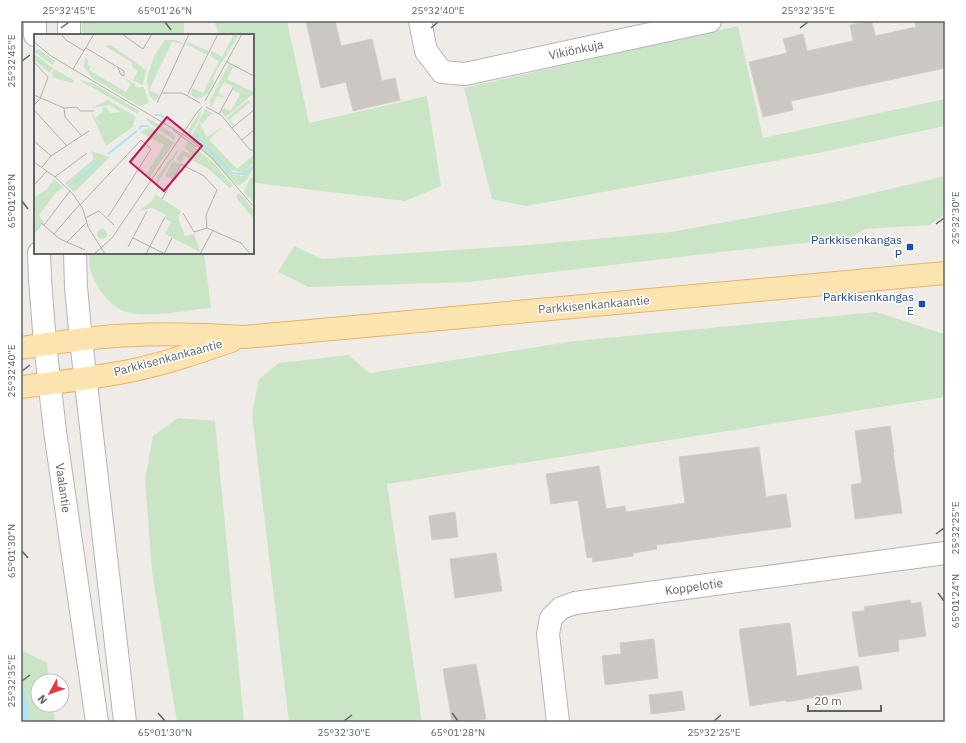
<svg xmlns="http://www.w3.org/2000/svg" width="966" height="743" font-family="'IBM Plex Sans',sans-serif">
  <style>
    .green { fill: #c9e5c5 }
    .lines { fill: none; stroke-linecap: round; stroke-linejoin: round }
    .stream { stroke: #abe3fa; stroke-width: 7 }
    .building { fill: #cbc7c3; stroke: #d4cdc5 }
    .minor-casing { stroke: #b2b5b8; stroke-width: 24 }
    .major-casing { stroke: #eab265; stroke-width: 24 }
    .minor { stroke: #fff; stroke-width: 22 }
    .major { stroke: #fbe4b0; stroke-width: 22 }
    .ticks { fill: none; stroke: #5e6366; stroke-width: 1.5 }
    .transit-dot { fill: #1a4fb4; stroke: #fff; stroke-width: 1.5 }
    .labels { text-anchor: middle; stroke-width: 3; stroke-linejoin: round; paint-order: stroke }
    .street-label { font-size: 12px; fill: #5e6366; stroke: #fff }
    .transit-label { font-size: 12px; fill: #164399; stroke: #fff; text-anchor: end }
    .inset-river { fill: none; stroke: #abe3fa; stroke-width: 2 }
    .inset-road { fill: none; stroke: #b1b1af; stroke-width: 1 }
    .view { fill: #c2185b; fill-opacity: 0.15; stroke: #c2185b; stroke-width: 2 }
    .inset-edge { fill: none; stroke: #5e6366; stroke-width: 2 }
    .neatline { fill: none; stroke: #5e6366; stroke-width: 1.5 }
    .ticks-label { font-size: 10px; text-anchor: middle; fill: #5e6366 }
  </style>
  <rect width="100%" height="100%" fill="#efece7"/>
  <!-- green -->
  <g class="green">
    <rect x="82" y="21" width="102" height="14"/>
    <polygon points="214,21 287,21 309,123 427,96 441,186 405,201 256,183 253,180 253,35 219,35"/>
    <polygon points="738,26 763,138 945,99 945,126 818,153 526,206 492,199 464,88"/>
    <polygon points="945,176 945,214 930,225 865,229 850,238 730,251 469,282 309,287 278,272 294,246 322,259 529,245 671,232 835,202"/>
    <path d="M89 253H204L211 308C189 310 142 319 123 311 108 304 96 287 91 271 89 266 90 259 89 253Z"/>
    <polygon points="876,312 938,332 945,334 945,397 387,484 422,722 289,722 252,415 259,379 279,363 348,355 370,373 575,341"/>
    <polygon points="178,418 215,421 244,722 177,722 152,572 145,480 153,436"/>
    <polygon points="21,650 47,663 49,681 38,681 38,705 53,705 55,722 21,722"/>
  </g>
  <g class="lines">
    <!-- stream -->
    <polyline class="stream" points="21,691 26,722"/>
  </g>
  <!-- building -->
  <g class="building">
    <polygon points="306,21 335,21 341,46 372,39 382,81 395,78 400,100 353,111 346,82 321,88"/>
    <polygon points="869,21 872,21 875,36 916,27 915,21 945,21 945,68 791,101 793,110 763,117 749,62 787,53 783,39 803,34 807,51 853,41 850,25"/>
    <polygon points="890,426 894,452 893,453 902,513 855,519 851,485 862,483 855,431"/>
    <polygon points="759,447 766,497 786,494 791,527 656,545 657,549 633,553 633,556 593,562 592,557 587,558 578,500 551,504 546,474 599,466 606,509 625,506 626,512 685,503 679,457"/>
    <polygon points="455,512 458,537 432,540 429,516"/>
    <polygon points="496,553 502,591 455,598 450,559"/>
    <polygon points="910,600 911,604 921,602 926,636 898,640 899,651 859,657 852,612 865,611 864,607"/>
    <polygon points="790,623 797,676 858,666 862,689 786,702 786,700 750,706 739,629"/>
    <polygon points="654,639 658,678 605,685 602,656 621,654 620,643"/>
    <polygon points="476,664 486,719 467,722 452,722 443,669"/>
    <polygon points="682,691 685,710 651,714 649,695"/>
  </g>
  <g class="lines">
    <!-- minor casing -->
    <g class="minor-casing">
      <g id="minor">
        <polyline points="35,21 35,35"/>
        <polyline points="69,21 69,35"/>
        <polyline points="420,21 426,51 442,72 465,74 710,21"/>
        <polyline points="39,253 40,279 45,344 55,431 97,722"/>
        <polyline points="75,253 76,287 81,340 125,722"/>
        <polyline points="558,722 548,634 551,618 561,608 575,603 945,553"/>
      </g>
    </g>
    <!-- major casing -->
    <g class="major-casing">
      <g id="major">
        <path d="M21 348C59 342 98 336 137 335 172 333 208 335 244 337L945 273"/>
        <path d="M21 387C59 382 96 378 134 370 167 363 199 352 231 341"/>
      </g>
    </g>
    <!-- minor -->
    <use href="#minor" class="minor"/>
    <!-- major -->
    <use href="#major" class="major"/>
  </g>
  <!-- ticks -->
  <path class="ticks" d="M165 22 171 30M61 28 69 22M431 28 438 22M800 28 808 22M22 61 30 55M22 201 28 209M936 224 944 218M22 371 30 365M936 534 944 528M22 551 28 558M938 593 944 601M22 681 30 675M158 713 165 721M452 713 458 721M344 721 352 715M714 721 721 715"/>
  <!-- markers -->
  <g class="transit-dot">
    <rect x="906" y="243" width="8" height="8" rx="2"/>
    <rect x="918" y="300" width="8" height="8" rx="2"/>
  </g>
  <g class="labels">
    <!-- street labels -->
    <g class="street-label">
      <text transform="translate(576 50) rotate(-12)" y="4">Vikiönkuja</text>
      <text transform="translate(594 305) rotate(-5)" y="4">Parkkisenkankaantie</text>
      <text transform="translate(168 358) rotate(-15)" y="4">Parkkisenkankaantie</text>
      <text transform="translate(63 488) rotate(82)" y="4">Vaalantie</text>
      <text transform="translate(694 587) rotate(-8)" y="4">Koppelotie</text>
    </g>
    <!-- transit labels -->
    <g class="transit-label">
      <text x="902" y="244">Parkkisenkangas<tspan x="902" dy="14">P</tspan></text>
      <text x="914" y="301">Parkkisenkangas<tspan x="914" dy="14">E</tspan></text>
    </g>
  </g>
  <!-- overview -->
  <g transform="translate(34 34)">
    <rect width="220" height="220" fill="#efece7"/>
    <path d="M200 0 204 2 179 43 180 47 174 60 164 65 157 61 158 54 169 59 185 27 176 22 178 17 188 23ZM131 6H141L150 10 138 8 115 56 125 61 121 67 115 61 113 44 120 22ZM153 8 175 17 173 21 152 10ZM77 11 112 36 109 51 91 43 99 46 104 37 98 33 99 29 71 12ZM4 15 21 27 19 31 0 18ZM0 20 19 34 16 39 0 26ZM51 23 54 26V32H57L55 36 92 58 97 50 89 43 101 50V53H110L115 69 105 72 58 44 50 33ZM195 30 203 35 199 33 193 45 219 58 220 56V59L192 83 187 78 190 74 197 77 206 60 199 56 198 52 190 48 184 59 192 64 183 62 178 72 185 77 176 72V66ZM20 35 40 46 39 49 16 43H20L18 39ZM45 46 59 49 105 77 104 80ZM74 66 102 83 99 90 100 92 72 112 57 78 65 89 67 90 62 84 69 77 67 75 71 73 77 79 86 78 76 71 57 74ZM214 66 220 74 215 69 196 85 200 91H198L193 84ZM168 76 164 87 155 103 154 96ZM171 76 184 81 177 80 168 90 165 86ZM112 83 140 100 141 104 140 106 113 87ZM165 88 173 103 188 93 175 106 203 135 220 121V129L210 139 197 136 196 139 199 141 209 142 220 133 213 146 204 152 156 104ZM116 93 140 109 115 144 112 141 130 111 106 98ZM154 108 181 130 199 152 196 154 190 149 151 114ZM144 115 145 116 121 152 124 142ZM57 117 76 123 40 158 31 149 60 125ZM149 117 159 121 173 134 150 122 147 128 142 125ZM139 127 146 130 138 145 131 142 122 161 147 177 144 184 151 202 160 200 166 218 131 200 137 188 132 185V181L119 174 105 177 118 167ZM217 143 220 147V169L210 158ZM20 145 30 154 22 158 5 181 10 189 0 200V163L12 156ZM205 159 220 176V185L204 166 202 162ZM63 200a5 5 0 1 1 10 0a5 5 0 1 1-10 0Z" fill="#c9e5c5"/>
    <path class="inset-river" d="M121 81H126L148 94M105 96 107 92H115M163 99 164 105 198 139 210 140 220 132M74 120 103 97M42 148 65 127"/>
    <path class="inset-road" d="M27 0 32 6 50 17M88 0 109 15 118 0M0 8 17 22 153 103 178 124 220 173M52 14 57 17 90 37V42L87 41 84 34M0 28 14 43 6 65 0 71M193 28 220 42M39 35 60 0M128 59H148L166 69M0 61 30 74 43 73 46 77H60M153 62 184 0M171 67 208 0M123 69 155 0M172 73 187 81 216 116H220M30 74 31 83 48 102M0 76 33 112M185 80 199 54M160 82 168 73M198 94 220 76M139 96 162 113M208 106 220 96M0 107 17 122M0 128 21 143 39 160 49 175 54 193 71 220M8 133 17 122 55 97M21 143 53 119M0 151 13 137M128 165 147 130 170 142 183 156 172 181 173 194M46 171 107 106 117 115 74 183M149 179 160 198 173 194M51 184 65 177 80 191M7 189 26 205 51 216M10 191 36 157M173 194 207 209 216 220M20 200 46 170M99 204 131 220M33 208 52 189M94 213 113 177M60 220 78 204 162 80M112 220 131 183M130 220 138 204M166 220 179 196"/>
    <path class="view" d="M133 83 168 112 130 157 96 128Z"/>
    <rect width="220" height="220" class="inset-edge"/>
  </g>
  <!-- border -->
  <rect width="966" height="743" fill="none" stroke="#ffffff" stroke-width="44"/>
  <!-- north arrow -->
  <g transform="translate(50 693) rotate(230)"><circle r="19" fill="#ffffff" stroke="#bfc1c2"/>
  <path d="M0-3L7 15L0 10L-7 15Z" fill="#e03c46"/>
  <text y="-6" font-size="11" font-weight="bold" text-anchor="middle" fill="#5e6366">N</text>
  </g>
  <!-- scale -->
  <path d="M808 705v6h73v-6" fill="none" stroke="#5e6366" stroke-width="2"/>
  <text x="814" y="705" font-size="12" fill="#5e6366" stroke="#ffffff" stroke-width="3" paint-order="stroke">20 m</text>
  <rect x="22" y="22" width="922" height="699" class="neatline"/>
  <g class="ticks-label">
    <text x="69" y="14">25°32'45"E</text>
    <text x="165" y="14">65°01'26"N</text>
    <text x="438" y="14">25°32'40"E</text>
    <text x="808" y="14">25°32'35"E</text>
    <text transform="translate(11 61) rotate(-90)" y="4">25°32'45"E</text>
    <text transform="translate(11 201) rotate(-90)" y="4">65°01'28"N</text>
    <text transform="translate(955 218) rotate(-90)" y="4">25°32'30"E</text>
    <text transform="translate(11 371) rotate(-90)" y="4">25°32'40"E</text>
    <text transform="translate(955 528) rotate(-90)" y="4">25°32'25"E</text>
    <text transform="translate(11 551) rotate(-90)" y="4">65°01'30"N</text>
    <text transform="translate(955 601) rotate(-90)" y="4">65°01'24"N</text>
    <text transform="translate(11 681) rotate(-90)" y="4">25°32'35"E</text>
    <text x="165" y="736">65°01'30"N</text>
    <text x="344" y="736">25°32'30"E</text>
    <text x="458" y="736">65°01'28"N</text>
    <text x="714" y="736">25°32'25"E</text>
  </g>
</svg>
